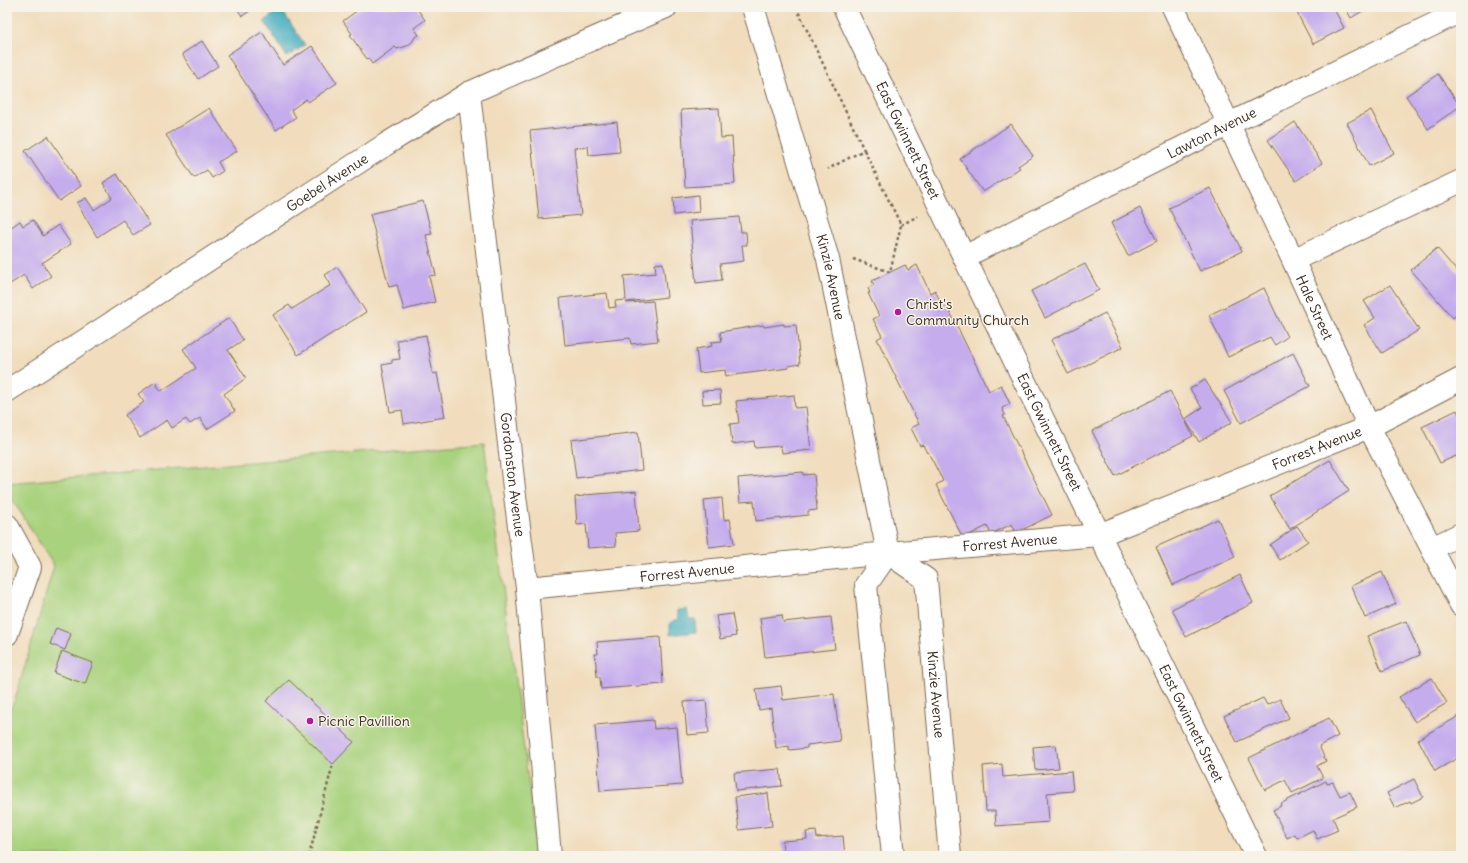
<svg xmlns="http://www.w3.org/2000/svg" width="1468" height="863" font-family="Delius,sans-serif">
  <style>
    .green { fill: #a9d27e; stroke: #727e4e }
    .water { fill: #3facbe; stroke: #3d6b6e }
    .building { fill: #c4aced }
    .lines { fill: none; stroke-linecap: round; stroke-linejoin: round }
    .minor-casing { stroke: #7b6956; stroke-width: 24 }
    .major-casing { stroke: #7b6956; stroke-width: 24 }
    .path { stroke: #7b6956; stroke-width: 2.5; stroke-dasharray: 3 3; stroke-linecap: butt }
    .minor { stroke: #fff; stroke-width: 22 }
    .major { stroke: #fff; stroke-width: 22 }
    .poi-dot { fill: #b5179e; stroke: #f7f3e8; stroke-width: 1.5 }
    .labels { text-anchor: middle; stroke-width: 3; stroke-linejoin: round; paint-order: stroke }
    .street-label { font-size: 14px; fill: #3b2a1e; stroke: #f7f3e8 }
    .poi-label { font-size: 14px; fill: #3b2a1e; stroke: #f7f3e8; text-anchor: start }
  </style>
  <rect width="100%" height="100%" fill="#f7f3e8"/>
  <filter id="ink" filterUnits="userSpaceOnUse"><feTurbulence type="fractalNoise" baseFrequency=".025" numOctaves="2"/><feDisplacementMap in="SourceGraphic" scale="8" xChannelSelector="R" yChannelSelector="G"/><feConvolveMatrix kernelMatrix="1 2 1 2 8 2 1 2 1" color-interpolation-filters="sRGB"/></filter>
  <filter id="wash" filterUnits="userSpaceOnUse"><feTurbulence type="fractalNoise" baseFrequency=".012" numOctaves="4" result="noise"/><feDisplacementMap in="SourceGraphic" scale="16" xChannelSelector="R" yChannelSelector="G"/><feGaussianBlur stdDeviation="0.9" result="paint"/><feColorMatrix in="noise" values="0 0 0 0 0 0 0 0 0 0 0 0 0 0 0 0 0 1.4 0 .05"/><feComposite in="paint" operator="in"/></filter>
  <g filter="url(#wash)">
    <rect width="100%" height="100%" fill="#f1ddbd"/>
    <!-- green -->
    <polygon class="green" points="484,442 538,856 7,856 7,715 15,700 54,566 7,491 7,483"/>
    <!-- water -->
    <g class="water">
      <polygon points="281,9 305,45 287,57 264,21"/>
      <polygon points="687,609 689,619 695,619 696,632 670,635 670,624 673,621 679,619 677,610"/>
    </g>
    <g id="blocks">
      <!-- building -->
      <g class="building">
        <polygon points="236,7 248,7 250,11 242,16"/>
        <polygon points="362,7 416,7 425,20 414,28 419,35 415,37 412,42 407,46 397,49 395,47 372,64 368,58 367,59 350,35 352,34 343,21"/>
        <polygon points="1294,7 1333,7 1344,28 1313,44"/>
        <polygon points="1345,7 1369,7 1351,18"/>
        <polygon points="262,32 283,65 312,46 337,83 308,102 306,99 291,110 296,117 276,130 227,55"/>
        <polygon points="202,41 218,66 198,79 182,54"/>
        <polygon points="1438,74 1460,106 1428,129 1406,96"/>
        <polygon points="209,108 237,151 218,162 223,171 212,178 207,170 194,178 166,135"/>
        <polygon points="719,108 721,138 732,137 735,184 685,187 681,110"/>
        <polygon points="1371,110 1394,153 1369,166 1347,123"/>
        <polygon points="617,122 620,152 589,155 588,146 574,148 581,215 539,219 530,131"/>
        <polygon points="1295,122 1322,163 1296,181 1268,140"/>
        <polygon points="1011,124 1033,156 1018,166 1020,168 983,192 960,159"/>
        <polygon points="48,136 81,186 59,201 25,151"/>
        <polygon points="117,174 150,225 133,235 123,220 97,237 77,203 86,198 94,210 112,198 103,183"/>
        <polygon points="1210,188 1242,251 1200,271 1169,208"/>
        <polygon points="698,195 699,212 674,215 673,198"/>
        <polygon points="423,201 432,234 426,235 436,275 429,276 435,302 404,310 397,285 389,287 370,214"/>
        <polygon points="1140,208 1157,241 1128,256 1111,223"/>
        <polygon points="739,217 741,232 746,232 747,245 742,245 744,261 720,264 722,280 696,283 690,221"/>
        <polygon points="33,220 43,236 58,225 71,244 42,263 51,276 33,289 24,275 10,284 7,280 7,236 9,235 7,230 20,221 23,226"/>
        <polygon points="1437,248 1461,276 1461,311 1453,318 1411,270"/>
        <polygon points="663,263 667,297 626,302 627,303 653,301 658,341 631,344 630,338 565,345 560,298 607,293 609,308 616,307 615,301 626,300 624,276 656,273 655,264"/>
        <polygon points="1085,264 1099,290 1045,318 1031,291"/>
        <polygon points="905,265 908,270 917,265 930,293 935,290 943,308 947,306 989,391 1001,385 1010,404 1002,408 1005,415 1003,416 1052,515 1016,533 1012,524 991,534 987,526 963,538 936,485 943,481 928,452 927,453 923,445 920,446 911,428 919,424 877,339 882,336 873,319 879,316 868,293 870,293 868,288 874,285 872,281"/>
        <polygon points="337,267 366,312 298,355 273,315 289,305 292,309 331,285 325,275"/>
        <polygon points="1390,285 1419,330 1382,353 1364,325 1375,318 1364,301"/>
        <polygon points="1264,288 1287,337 1275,345 1270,337 1228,357 1209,315"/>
        <polygon points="1105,313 1123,347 1068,374 1051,340"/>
        <polygon points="229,318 243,340 228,350 246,378 224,394 235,411 207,429 200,418 190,424 186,419 172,428 167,420 140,438 125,415 144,402 138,394 155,382 161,391 196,368 183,349"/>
        <polygon points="784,324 784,326 796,325 800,364 788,366 789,368 726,376 725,370 699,373 696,349 712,346 711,342 722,341 720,332 763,325 764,327"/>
        <polygon points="426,335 433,374 437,373 445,417 404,424 402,410 390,412 382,365 392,363 392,360 400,359 397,340"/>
        <polygon points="1293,353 1310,386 1241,423 1224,391"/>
        <polygon points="1205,380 1232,422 1199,442 1185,419 1202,408 1190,389"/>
        <polygon points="720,390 721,403 703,404 702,391"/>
        <polygon points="1170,391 1193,436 1115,476 1092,431"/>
        <polygon points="794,395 795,408 806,407 811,450 782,453 781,446 755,448 754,441 732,444 730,424 739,423 736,401"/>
        <polygon points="1457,410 1461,418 1461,465 1456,456 1440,463 1422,427"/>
        <polygon points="638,432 642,470 576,478 571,440"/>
        <polygon points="1330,460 1349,491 1290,529 1270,496"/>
        <polygon points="803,472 803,475 814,474 817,510 808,511 808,515 756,521 754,501 740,502 738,478"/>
        <polygon points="636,491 639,531 615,533 616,546 588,548 586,524 577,525 575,497 584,496 584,495"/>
        <polygon points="722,498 724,520 730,519 734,544 709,547 704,500"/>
        <polygon points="1218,519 1235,557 1173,585 1156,547"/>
        <polygon points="1297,526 1308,541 1280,560 1270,545"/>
        <polygon points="1382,572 1396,604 1365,618 1351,586"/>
        <polygon points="1240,575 1253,603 1186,637 1172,609"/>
        <polygon points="732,614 736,636 720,639 716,616"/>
        <polygon points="782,615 783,622 831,617 835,649 765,657 760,618"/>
        <polygon points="1406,621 1420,655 1382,671 1367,636"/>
        <polygon points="56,628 71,634 65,650 50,644"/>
        <polygon points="660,637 663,684 601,689 600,677 597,677 595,654 598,654 597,642"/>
        <polygon points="62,651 93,663 85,684 54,673"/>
        <polygon points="1432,678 1447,703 1415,722 1399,697"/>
        <polygon points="289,680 354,742 333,764 266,701"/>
        <polygon points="781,686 783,700 834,694 840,741 807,745 807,748 789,750 789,746 776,748 771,708 759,710 756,689"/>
        <polygon points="1263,698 1267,705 1280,699 1289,718 1237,742 1224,716"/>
        <polygon points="706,700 709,733 687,735 684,702"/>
        <polygon points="1461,715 1461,756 1435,771 1418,739"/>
        <polygon points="1329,718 1338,736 1319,746 1326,761 1317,766 1323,778 1292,793 1285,780 1265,790 1249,758"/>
        <polygon points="653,720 654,729 677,727 682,785 600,791 595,725"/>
        <polygon points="1056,745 1059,768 1035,770 1033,747"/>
        <polygon points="1002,764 1003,777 1071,771 1073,791 1047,793 1049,822 996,826 995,811 986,811 983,766"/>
        <polygon points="780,769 782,786 736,791 734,773"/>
        <polygon points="1414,779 1423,797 1411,803 1410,801 1395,808 1387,793"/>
        <polygon points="1326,781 1327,784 1333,782 1340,796 1350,792 1357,807 1333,818 1338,830 1317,839 1313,830 1297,838 1295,834 1287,838 1273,810 1281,806 1280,804"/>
        <polygon points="768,793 772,826 739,830 735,797"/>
        <polygon points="816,831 817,838 843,836 845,856 784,856 782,841 807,839 806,832"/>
      </g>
    </g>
  </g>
  <g filter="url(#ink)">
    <use href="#blocks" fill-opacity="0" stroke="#7b6956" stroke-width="1"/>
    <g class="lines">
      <!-- minor casing -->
      <g class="minor-casing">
        <g id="minor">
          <path id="s1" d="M753 7 828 259 888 553 926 579 950 856"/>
          <path id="s2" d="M1173 7 1293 260 1369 427 1461 605"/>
          <path id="s3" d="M469 93 514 488 527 588 550 856"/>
          <path id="s4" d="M964 257 1229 124 1461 11"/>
          <polyline points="1293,260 1461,181"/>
          <path id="s5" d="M7 391 388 143 469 93 666 7"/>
          <polyline points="7,525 30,567 7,634"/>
          <polyline points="1432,548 1461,534"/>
          <polyline points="888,553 866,585 893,856"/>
          <path id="s6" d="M527 588 888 553 1099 535 1369 427 1461 379"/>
        </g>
      </g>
      <!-- major casing -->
      <g class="major-casing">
        <g id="major">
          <path id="s7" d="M844 7 964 257 1256 856"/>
        </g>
      </g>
      <!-- path -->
      <g class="path">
        <polyline points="796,7 864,150 828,169"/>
        <polyline points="901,225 918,216"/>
        <polyline points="853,259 890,272 901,225 864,150"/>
        <polyline points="309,856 333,764"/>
      </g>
      <!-- minor -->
      <use href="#minor" class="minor"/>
      <!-- major -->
      <use href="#major" class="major"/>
    </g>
  </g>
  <!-- markers -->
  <g class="poi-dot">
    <circle cx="898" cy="312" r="4"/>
    <circle cx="310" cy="721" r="4"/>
  </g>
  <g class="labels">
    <!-- street labels -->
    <g class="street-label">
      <text dy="5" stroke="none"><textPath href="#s4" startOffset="277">Lawton Avenue</textPath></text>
      <text dy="5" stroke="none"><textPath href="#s7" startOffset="148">East Gwinnett Street</textPath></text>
      <text dy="5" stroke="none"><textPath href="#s5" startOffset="382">Goebel Avenue</textPath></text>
      <text dy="5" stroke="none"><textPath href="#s1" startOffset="281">Kinzie Avenue</textPath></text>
      <text dy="5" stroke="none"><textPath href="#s2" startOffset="332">Hale Street</textPath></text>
      <text dy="5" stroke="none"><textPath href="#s7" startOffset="472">East Gwinnett Street</textPath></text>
      <text dy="5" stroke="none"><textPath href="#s6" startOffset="809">Forrest Avenue</textPath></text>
      <text dy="5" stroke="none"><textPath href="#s3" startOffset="384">Gordonston Avenue</textPath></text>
      <text dy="5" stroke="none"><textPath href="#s6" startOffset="485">Forrest Avenue</textPath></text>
      <text dy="5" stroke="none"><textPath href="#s6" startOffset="161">Forrest Avenue</textPath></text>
      <text dy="5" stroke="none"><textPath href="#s1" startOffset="725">Kinzie Avenue</textPath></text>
      <text dy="5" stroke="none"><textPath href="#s7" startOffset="796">East Gwinnett Street</textPath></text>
    </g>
    <!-- poi labels -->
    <g class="poi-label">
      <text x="906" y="309">Christ's<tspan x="906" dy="16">Community Church</tspan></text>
      <text x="318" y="726">Picnic Pavillion</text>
    </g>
  </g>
  <!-- margin -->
  <rect width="1468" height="863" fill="none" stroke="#f7f3e8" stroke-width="24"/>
</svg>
